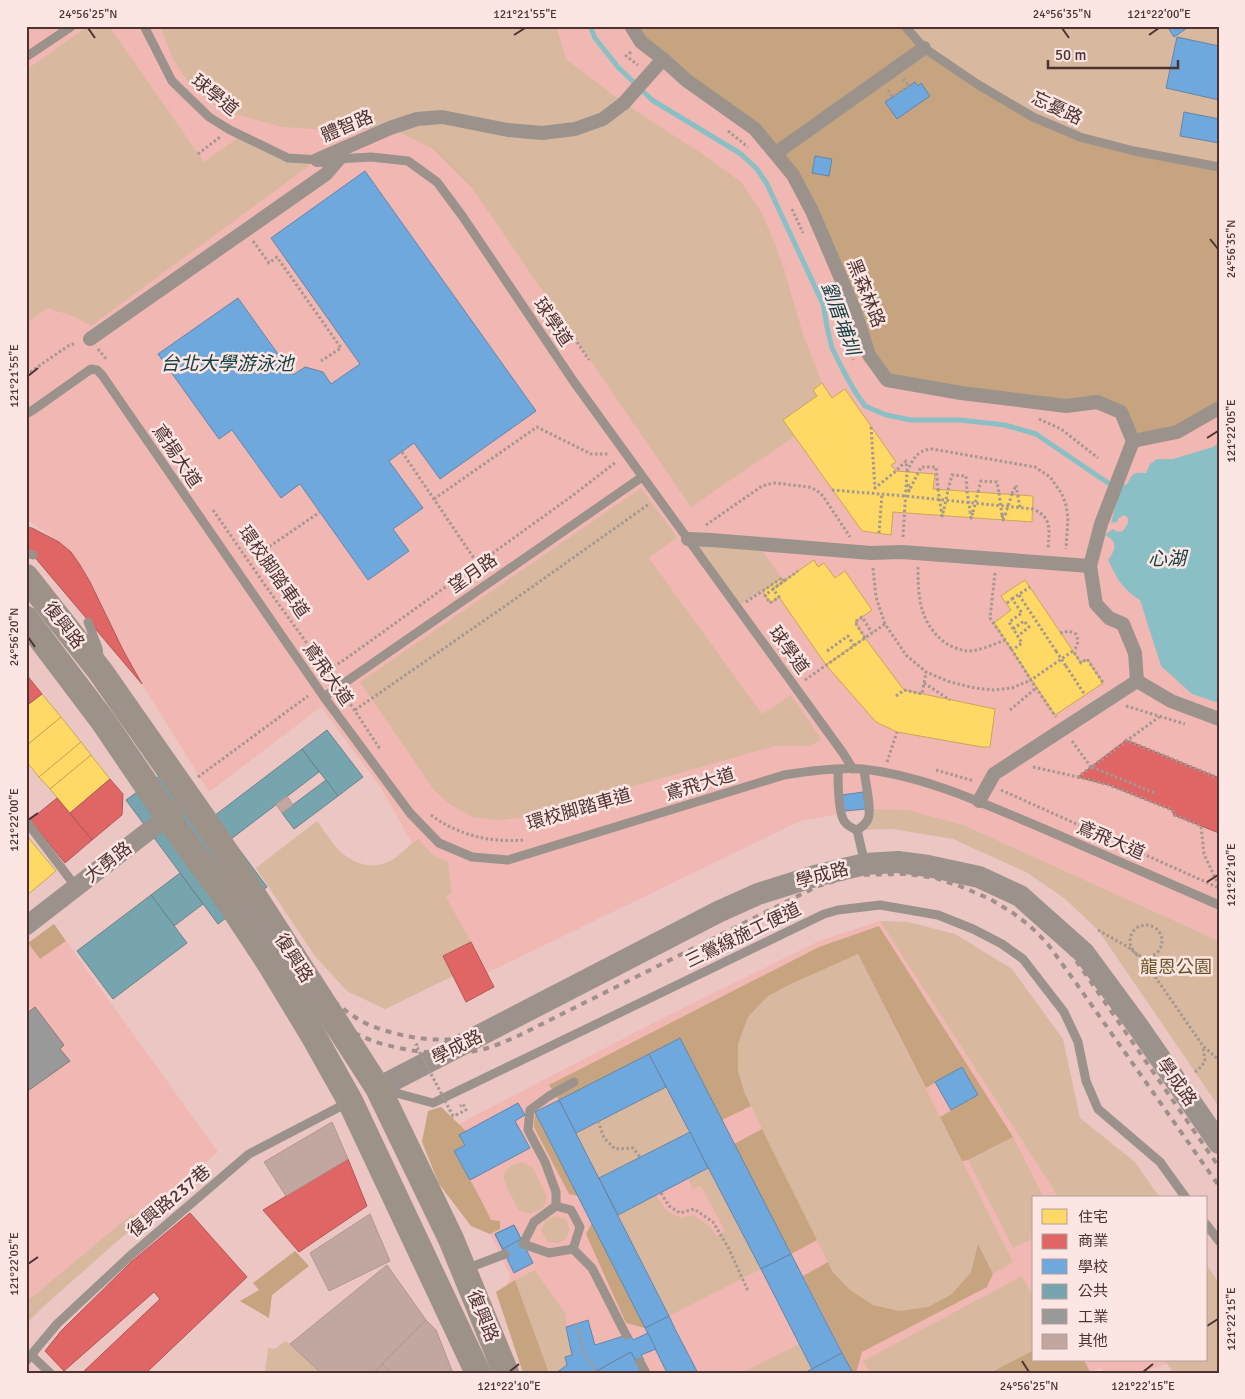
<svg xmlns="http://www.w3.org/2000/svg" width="1245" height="1399" font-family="Signika,'Noto Sans TC',sans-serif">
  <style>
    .built { fill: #f1b7b3 }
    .green { fill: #d8b99f }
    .forest { fill: #c6a480 }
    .water { fill: #8ac0c5 }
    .homes { fill: #ffd966; stroke: #caa756 }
    .shops { fill: #e06666; stroke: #b45656 }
    .schools { fill: #6fa8dc; stroke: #6585a8 }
    .public { fill: #76a5af; stroke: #6a8289 }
    .industry { fill: #999; stroke: #827a7a }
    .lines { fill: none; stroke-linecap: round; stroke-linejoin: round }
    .stream { stroke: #8ac0c5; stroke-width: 5 }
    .building { fill: #c2a7a1; stroke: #b29690 }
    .path { stroke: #a59791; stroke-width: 3; stroke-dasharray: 2.5 2.5; stroke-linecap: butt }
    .service { stroke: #9b938b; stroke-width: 9 }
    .pedestrian { stroke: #9b938b; stroke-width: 14 }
    .minor { stroke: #9b938b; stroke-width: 19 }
    .tertiary { stroke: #9b938b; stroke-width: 22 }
    .secondary { stroke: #9c9288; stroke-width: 26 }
    .rail { stroke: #a0908b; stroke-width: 4; stroke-dasharray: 6 6; stroke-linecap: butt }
    .path-bridge { stroke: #a59791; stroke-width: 3; stroke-dasharray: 2.5 2.5; stroke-linecap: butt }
    .pedestrian-bridge { stroke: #9b938b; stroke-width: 14 }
    .ticks { fill: none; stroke: #4d3230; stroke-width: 2 }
    .labels { text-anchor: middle; stroke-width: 5; stroke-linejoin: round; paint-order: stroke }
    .street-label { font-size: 18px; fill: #4d3230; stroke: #fbe6e4 }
    .park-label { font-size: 18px; fill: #6a5223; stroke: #fbe6e4 }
    .water-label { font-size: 19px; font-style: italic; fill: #154145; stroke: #fbe6e4 }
    .neatline { fill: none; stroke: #4d3230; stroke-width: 2 }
    .ticks-label { font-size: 12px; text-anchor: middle; fill: #4d3230 }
  </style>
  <rect width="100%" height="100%" fill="#ebc6c3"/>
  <!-- built -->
  <g class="built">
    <polygon points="26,26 1219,26 1219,941 966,826 870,809 800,821 487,973 471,942 443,956 453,976 385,1009 347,991 315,956 256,868 317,821 335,847 348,858 360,864 371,866 382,865 394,859 412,843 381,788 321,707 209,792 142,684 123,650 90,582 80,565 71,552 59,542 26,519"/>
    <polygon points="880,921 1059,1198 1034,1198 1034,1360 1165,1360 1167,1363 1142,1373 1104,1373 1101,1368 1088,1373 540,1373 507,1285 510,1275 490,1234 482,1230 441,1135 451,1128 665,1017 819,941"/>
    <polygon points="66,941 218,1152 138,1218 133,1213 26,1302 26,945 28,943 40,959"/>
  </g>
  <!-- green -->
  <g class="green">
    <polygon points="88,26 109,26 204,162 242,135 288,158 317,160 91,326 73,316 47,308 26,324 26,70"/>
    <polygon points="160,26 556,26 566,59 624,103 710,159 741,182 762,213 781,259 803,334 822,383 832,398 795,436 691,507 472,188 432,148 390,128 328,130 283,127 220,110 187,80 173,59"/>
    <polygon points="905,26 1219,26 1219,167 1134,151 1033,117 924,48"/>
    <polygon points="641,488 677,537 649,558 762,714 791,695 822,740 808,746 775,746 521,818 496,820 473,817 451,805 434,790 360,682"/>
    <polygon points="688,539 757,544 782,578 737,607"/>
    <polygon points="870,809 908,810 966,826 1219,941 1219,1107 1098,930 1064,898 1026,872 953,839 893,829 857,830"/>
    <path d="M317 821C323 829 328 838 335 846 350 864 374 872 394 859 402 853 410 845 418 839L433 855 448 862 452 893 446 897 471 942 443 956 453 976 385 1009 347 991 315 956 256 868Z"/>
    <polygon points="880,921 908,922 955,934 1012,969 1063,1039 1080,1118 1135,1162 1160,1198 1059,1198"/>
    <polygon points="858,954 1013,1262 993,1274 978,1245 971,1272 952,1294 928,1307 899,1311 873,1305 850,1290 832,1271 745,1094 738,1071 738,1044 748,1017 768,996 793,983"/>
    <polygon points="666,1087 690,1132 599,1178 576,1133"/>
    <polygon points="1013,1137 1044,1198 1034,1198 1034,1238 1013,1248 968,1160"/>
    <polygon points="522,1162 533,1168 547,1197 543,1208 531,1214 519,1210 507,1189 503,1175 511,1165"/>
    <polygon points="708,1168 761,1269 669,1316 618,1215 656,1195 666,1210 681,1218 693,1215 709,1226 717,1236 725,1231 701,1186 693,1189 688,1179"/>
    <polygon points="133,1213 138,1218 137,1224 45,1305 26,1324 26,1302"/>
    <polygon points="555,1216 566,1219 570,1229 566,1239 557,1243 548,1242 541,1230 546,1220"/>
    <polygon points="1206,1264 1219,1283 1219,1373 1173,1373 1165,1360 1206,1360"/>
    <polygon points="535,1270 566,1315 566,1327 572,1355 565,1357 567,1365 556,1373 549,1373 515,1280"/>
    <polygon points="1022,1276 1034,1299 1034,1350 990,1373 870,1373 863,1361"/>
    <polygon points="285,1341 290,1344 321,1373 265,1373 268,1348 275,1349"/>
    <polygon points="799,1344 812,1369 804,1373 742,1373"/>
  </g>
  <!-- forest -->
  <g class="forest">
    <polygon points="631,26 905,26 924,48 977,84 1080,137 1219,167 1219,408 1177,432 1133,441 1121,412 1097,402 1066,406 887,380 854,309 776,153"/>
    <polygon points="54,924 66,941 40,959 28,943"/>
    <polygon points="879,926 1013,1137 968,1160 962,1161 940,1117 978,1095 962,1067 926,1088 858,954 793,983 768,996 748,1017 738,1044 738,1071 745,1094 751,1106 722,1120 680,1038 559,1100 549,1085 819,947"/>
    <path d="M441 1107 466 1131 460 1135 465 1145 454 1152C467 1175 480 1196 491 1220L500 1221V1229L490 1234 471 1226 439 1184 422 1142 428 1111Z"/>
    <polygon points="535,1112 578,1196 569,1194 534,1127"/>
    <polygon points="762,1129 817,1240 791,1254 734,1144"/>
    <polygon points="592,1223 645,1328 626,1323 586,1234"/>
    <polygon points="978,1244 993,1274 987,1287 862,1352 856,1373 853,1373 803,1276 828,1262 832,1271 850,1290 873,1305 899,1311 928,1307 952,1294 971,1272"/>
    <polygon points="295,1251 309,1266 272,1295 269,1318 240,1301 259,1290 253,1283"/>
    <polygon points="515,1280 549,1373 523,1373 496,1292"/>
    <polygon points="1034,1350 1034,1360 1084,1360 1090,1372 990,1373"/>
  </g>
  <!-- water -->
  <path class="water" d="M1219 443V703L1192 694 1161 666 1140 600C1122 589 1117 578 1108 560 1116 550 1118 541 1105 535L1113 529 1118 532 1123 531 1128 523V518L1124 515 1118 519 1117 522 1111 523 1119 492 1115 488 1127 484C1133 473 1133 472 1146 473L1150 464 1157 459H1173L1213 447Z"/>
  <!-- homes -->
  <g class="homes">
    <polygon points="822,383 832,398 845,389 896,462 891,465 896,471 935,474 933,489 1033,496 1032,522 893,512 891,535 862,531 783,420 817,396 813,390"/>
    <polygon points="814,560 818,567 824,563 835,578 845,571 872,610 855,622 865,638 826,665 779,597 770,603 763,591 782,578 784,581"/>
    <polygon points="1025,580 1081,663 1087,659 1103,683 1055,715 994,623 1011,610 1001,596"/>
    <polygon points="865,638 904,690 995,709 990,747 982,747 897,732 876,722 826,665"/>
    <polygon points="42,694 61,717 26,746 26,706"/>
    <polygon points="61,717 81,742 39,777 26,761 26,746"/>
    <polygon points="81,742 91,755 50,789 39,777"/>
    <polygon points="91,755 110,779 70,813 50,789"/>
    <polygon points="26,835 56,871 26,896"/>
  </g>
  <!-- shops -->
  <g class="shops">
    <polygon points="26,527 32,528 59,542 71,552 80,565 90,582 123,650 142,684 26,547"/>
    <polygon points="26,674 42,694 26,706"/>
    <polygon points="1126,740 1219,778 1219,833 1174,815 1172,810 1109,785 1078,777"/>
    <polygon points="110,779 123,794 122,815 92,840 70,813"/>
    <polygon points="57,798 92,840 65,863 30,820"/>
    <polygon points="471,942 494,987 466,1002 443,956"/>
    <polygon points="348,1159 367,1206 299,1252 263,1210"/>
    <polygon points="190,1213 247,1277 146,1373 82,1373 160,1299 154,1292 64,1371 45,1351 61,1331 131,1262"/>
  </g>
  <!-- schools -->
  <g class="schools">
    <polygon points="1167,26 1190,26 1174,37"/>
    <polygon points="1177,37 1219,46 1219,100 1166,88"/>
    <polygon points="915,82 918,86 921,83 930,96 897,119 885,102"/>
    <polygon points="1184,112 1219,119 1219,143 1180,136"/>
    <polygon points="815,156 832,159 829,176 812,173"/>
    <polygon points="365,171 536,411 440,479 414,443 389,461 423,508 393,529 409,551 368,580 300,484 281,498 232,430 219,439 158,354 238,298 293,375 305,367 323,372 331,384 360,364 271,238"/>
    <polygon points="863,792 866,809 843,811 842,795"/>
    <polygon points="680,1038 791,1254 761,1269 649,1054"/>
    <polygon points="649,1054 666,1087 576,1133 559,1100"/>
    <polygon points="962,1067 978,1095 951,1110 935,1082"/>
    <polygon points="559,1100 669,1316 645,1328 535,1112"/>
    <polygon points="518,1103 525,1115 515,1121 530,1148 470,1180 454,1151 465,1145 459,1135"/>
    <polygon points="690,1132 708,1168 618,1215 599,1178"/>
    <polygon points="514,1225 533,1263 514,1273 495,1234"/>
    <polygon points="514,1225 521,1239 503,1249 495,1234"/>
    <polygon points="791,1254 842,1353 812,1369 761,1269"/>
    <polygon points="669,1316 675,1329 698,1373 667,1373 645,1328"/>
    <polygon points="588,1320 595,1345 630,1334 633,1340 648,1333 656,1349 641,1355 644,1360 637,1363 631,1352 593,1373 556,1373 567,1365 565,1357 572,1355 566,1327"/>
    <polygon points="631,1352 642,1373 593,1373"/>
    <polygon points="842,1353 853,1373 804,1373 812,1369"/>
  </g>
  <!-- public -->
  <g class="public">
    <polygon points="327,730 363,777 338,796 302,749"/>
    <polygon points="302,749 319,772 231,839 214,816"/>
    <polygon points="176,764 267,887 218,924 126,800"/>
    <polygon points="326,780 338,796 294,829 282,813"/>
    <polygon points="180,873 203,904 174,926 151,895"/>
    <polygon points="151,895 187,943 113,999 77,951"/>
  </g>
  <!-- industry -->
  <polygon class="industry" points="35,1007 64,1045 60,1049 70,1061 29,1090 26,1086 26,1014"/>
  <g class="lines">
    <!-- stream -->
    <polyline class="stream" points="590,26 595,38 618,67 652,100 741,154 757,169 767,184 823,304 827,327 832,348 842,368 854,390 865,406 886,415 911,420 960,420 1005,425 1036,434 1114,487"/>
  </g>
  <!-- building -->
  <g class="building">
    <polygon points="287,796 293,805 282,813 276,804"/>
    <polygon points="332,1122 348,1159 286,1196 264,1162"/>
    <polygon points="370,1214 390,1261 329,1291 310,1253"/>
    <polygon points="387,1265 426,1320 374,1373 321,1373 290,1344"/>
    <polygon points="426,1320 436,1330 453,1373 391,1373 382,1364"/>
    <polygon points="382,1364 391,1373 374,1373"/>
  </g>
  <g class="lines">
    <!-- path -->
    <g class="path">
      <polyline points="631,52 626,56 638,65"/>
      <polyline points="888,90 893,97 909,86 903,79"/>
      <polyline points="728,131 748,147"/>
      <polyline points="198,154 220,137"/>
      <polyline points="792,209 803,233"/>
      <polyline points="253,241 269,263 277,257 341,348 321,361"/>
      <polyline points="831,298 840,330 853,360"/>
      <polyline points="534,304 546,296 589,360"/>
      <polyline points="98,349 107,360"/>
      <polyline points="26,375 68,346 76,343"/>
      <polyline points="1039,419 1061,429 1098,458"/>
      <polyline points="871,427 875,488 896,471 906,461 907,470"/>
      <polyline points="402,452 484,573"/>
      <polyline points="908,484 909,491 921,467 936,467 938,489"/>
      <path d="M832 490 905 496 1033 509C1053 518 1049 530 1048 549"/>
      <polyline points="948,490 952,475 966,476 967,491"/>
      <polyline points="978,492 981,481 997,482 999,493"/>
      <polyline points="1012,494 1016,485 1020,508"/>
      <polyline points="434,499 537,427 591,454 610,454"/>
      <polyline points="941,509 942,516 944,509"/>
      <polyline points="213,510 267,588 332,678"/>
      <polyline points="970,511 971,518 973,512"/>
      <polyline points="1002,515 1003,520 1005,515"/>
      <polyline points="706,525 762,486 774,483 809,487 816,490 823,496 850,537"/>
      <polyline points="879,533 882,494"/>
      <path d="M903 537 907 472C913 459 917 450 932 449L1035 467 1050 477 1062 494 1066 505 1068 518 1066 549"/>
      <polyline points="257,555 320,512"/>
      <path d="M918 567C918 596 919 621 943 641 949 646 959 650 968 651 980 651 994 644 1005 640"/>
      <polyline points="873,568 876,597 885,624 906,655 926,672 950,682 975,688 994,690 1012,688 1031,680"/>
      <polyline points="995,573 990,618 1012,650"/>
      <polyline points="1019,595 1056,651"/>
      <polyline points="1012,599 1030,587"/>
      <polyline points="746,602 782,578 784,581 765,595 770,603 779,597 773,589 798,571"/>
      <polyline points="1007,603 1012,599 1022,613 1009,622 1022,643 1012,650 1031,680 1073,651 1081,663 1087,659 1104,684"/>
      <polyline points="1013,629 1024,621 1029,627 1018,636"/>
      <path d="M1060 633 1069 631 1076 634C1079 641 1078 646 1073 651"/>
      <polyline points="865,638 855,622 862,617 872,633"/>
      <polyline points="827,651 848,636 854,645"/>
      <polyline points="1066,666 1085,695"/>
      <polyline points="321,675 344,660 572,496 616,462"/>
      <polyline points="1030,679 1056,717"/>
      <polyline points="805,680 885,624"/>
      <polyline points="924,683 950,700"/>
      <polyline points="345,696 380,749"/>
      <polyline points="896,696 904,690 922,694 926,672"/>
      <polyline points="1126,706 1185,724"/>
      <polyline points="355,710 508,604 649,504"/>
      <polyline points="1010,710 1036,688"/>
      <polyline points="1072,741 1091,767 1159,717"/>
      <polyline points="1125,741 1126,740 1219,778"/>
      <polyline points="887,762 897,732"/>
      <polyline points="1033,767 1078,777 1092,766"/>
      <polyline points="1092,767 1157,794"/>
      <polyline points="936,770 974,781"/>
      <polyline points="198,777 308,696"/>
      <polyline points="1078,777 1109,785 1172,810 1174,815 1201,826 1204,854 1219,886"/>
      <polyline points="1001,790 1219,888"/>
      <path d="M431 815C458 835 490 843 524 840"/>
      <circle cx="1146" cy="941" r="16"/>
      <polyline points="1098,930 1128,947 1135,953 1147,965 1203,1046 1219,1060"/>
      <polyline points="1195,1072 1201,1067 1205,1061 1203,1047"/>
      <polyline points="456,1115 466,1110 463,1104 460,1106"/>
      <polyline points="598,1121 604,1138 615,1149 633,1148 640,1157"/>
      <polyline points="661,1193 669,1206 680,1213 694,1209 713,1222 728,1247 748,1291"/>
      <polyline points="576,1323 584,1353 597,1371"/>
    </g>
    <!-- service -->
    <g class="service">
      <polyline points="144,26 172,81 209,117 230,130 288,158 320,160"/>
      <polyline points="905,26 924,48 977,84 1033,117 1080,137 1134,151 1219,167"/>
      <polyline points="26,57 72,26"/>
      <polyline points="336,159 371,157 408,161 437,182 463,217 574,382 843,753 853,769"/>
      <path d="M26 414 33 410 91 369 97 370 102 375 324 697 410 813 439 843 472 857 508 860 784 775C809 771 837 767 863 769 926 776 984 804 1042 828 1101 854 1160 879 1219 905"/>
      <polyline points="26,553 33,555"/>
      <polyline points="88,622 98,648 99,656"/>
      <polyline points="324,697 642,477"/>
      <path d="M838 770C838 782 838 811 844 821 847 826 852 828 857 830"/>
      <polyline points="26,821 76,887"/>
      <path d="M857 830C862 827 866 824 868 819 872 810 865 780 864 770"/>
      <polyline points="857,830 865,864"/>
      <polyline points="385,1090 433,1103 824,914 838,910 880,905 938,915 973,929 1002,944 1023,959 1064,1012 1078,1042 1086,1081 1098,1109 1160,1162 1186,1198"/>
      <polygon points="556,1206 571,1210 580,1227 573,1249 549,1253 523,1244 534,1222"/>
      <polyline points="556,1206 556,1192 545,1162 528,1130 530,1110 549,1096 574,1082"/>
      <polyline points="1206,1224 1219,1241"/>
      <polyline points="573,1249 592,1268 626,1335"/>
      <polyline points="466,1269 505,1254"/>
      <polyline points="31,1355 50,1373"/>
      <polyline points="26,1361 57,1324 131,1255 249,1154 349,1102"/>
      <polyline points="640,1362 646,1373"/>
    </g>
    <!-- pedestrian -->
    <g class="pedestrian">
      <polyline points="631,26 641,42 663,59 686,80 755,129 793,175 812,211 854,309 869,355 887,380 961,393 1066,406 1097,402 1121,412 1133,441"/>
      <polyline points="776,153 924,48"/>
      <polyline points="90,339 326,174 340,158 317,160 390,128 417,119 442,117 508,130 542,133 575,129 603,119 624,103"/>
      <polyline points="1133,441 1101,524 1090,566 1096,604 1109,618 1123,624 1135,653 1137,681 1171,701 1219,719"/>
      <polyline points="1133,441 1177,432 1219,408"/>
      <polyline points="688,539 711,540 871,553 902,552 1090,566"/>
      <polyline points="979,801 994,774 1137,681"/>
    </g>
    <!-- minor -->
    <polyline class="minor" points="26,926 177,809"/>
    <!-- tertiary -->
    <polyline class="tertiary" points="378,1088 718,912 758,894 815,876 865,864 898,862 928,866 979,877 1020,896 1084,953 1137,1025 1219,1143"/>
    <!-- secondary -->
    <g class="secondary">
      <polyline points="26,577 100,671 214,834 378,1088 451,1239 506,1373"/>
      <polyline points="26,619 103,721 181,836 230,903 270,964 313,1035 350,1101 478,1373"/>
    </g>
    <!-- rail -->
    <g class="rail">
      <path d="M26 588 123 715 293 960C313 981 333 1004 358 1019 369 1026 382 1030 394 1033 443 1046 475 1039 520 1019L741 907C757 897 773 890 789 882 797 879 805 874 813 871 823 868 833 867 843 864 850 862 858 859 865 858 913 853 990 872 1027 904 1042 916 1054 931 1066 946L1219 1167"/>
      <path d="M26 607 148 771 289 973C309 996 333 1023 361 1036 389 1049 439 1057 469 1052 487 1050 504 1042 520 1035L818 886 855 875 906 874 936 878 962 887 990 899 1013 913 1030 926 1047 943 1076 983 1219 1186"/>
    </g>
    <!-- path-bridge -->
    <g class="path-bridge">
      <polyline points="938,489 941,509"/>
      <polyline points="967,491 970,511"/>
      <polyline points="999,493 1002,515"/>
      <polyline points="944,509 948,490"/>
      <polyline points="973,512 978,492"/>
      <polyline points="1005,515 1012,494"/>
      <polyline points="1056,651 1066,666"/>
      <polyline points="418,1044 416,1045 453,1116 456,1115"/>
    </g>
    <!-- pedestrian-bridge -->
    <polyline class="pedestrian-bridge" points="624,103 663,59"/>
  </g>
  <!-- ticks -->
  <path class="ticks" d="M88 28 95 38M1062 28 1069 38M514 35 525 28M1149 35 1159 28M1210 239 1218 249M28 376 38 368M1207 438 1218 431M28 637 35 647M28 820 38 813M1207 882 1218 875M28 1264 38 1257M1207 1326 1218 1319M1022 1361 1029 1372M509 1372 519 1364M1143 1372 1153 1364"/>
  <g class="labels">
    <!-- street labels -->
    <g class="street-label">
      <text transform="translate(215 95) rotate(39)" y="6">球學道</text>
      <text transform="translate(1057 108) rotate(25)" y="6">忘憂路</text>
      <text transform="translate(347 126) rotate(-23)" y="6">體智路</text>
      <text transform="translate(866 293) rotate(68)" y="6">黑森林路</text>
      <text transform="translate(553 322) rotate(56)" y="6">球學道</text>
      <text transform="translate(177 456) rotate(56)" y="6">鳶揚大道</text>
      <text transform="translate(274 572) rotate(55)" y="6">環校脚踏車道</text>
      <text transform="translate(473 573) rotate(-35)" y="6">望月路</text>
      <text transform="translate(64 625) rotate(52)" y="6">復興路</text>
      <text transform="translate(789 650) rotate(54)" y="6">球學道</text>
      <text transform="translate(328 674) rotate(55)" y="6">鳶飛大道</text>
      <text transform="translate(700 784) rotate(-17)" y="6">鳶飛大道</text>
      <text transform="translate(579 809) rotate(-16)" y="6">環校脚踏車道</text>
      <text transform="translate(1111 840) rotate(23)" y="6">鳶飛大道</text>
      <text transform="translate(108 862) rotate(-38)" y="6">大勇路</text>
      <text transform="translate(822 875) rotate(-15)" y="6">學成路</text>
      <text transform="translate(743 935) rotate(-26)" y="6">三鶯線施工便道</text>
      <text transform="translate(294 958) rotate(57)" y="6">復興路</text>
      <text transform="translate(457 1047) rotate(-27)" y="6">學成路</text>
      <text transform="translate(1177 1082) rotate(55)" y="6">學成路</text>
      <text transform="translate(169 1201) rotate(-40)" y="6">復興路237巷</text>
      <text transform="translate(483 1316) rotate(68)" y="6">復興路</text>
    </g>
    <!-- park labels -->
    <g class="park-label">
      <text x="1176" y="973">龍恩公園</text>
    </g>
    <!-- water labels -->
    <g class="water-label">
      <text transform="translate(841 318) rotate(70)" y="7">劉厝埔圳</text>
      <text x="227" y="370">台北大學游泳池</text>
      <text x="1167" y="565">心湖</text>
    </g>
  </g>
  <!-- border -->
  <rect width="1245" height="1399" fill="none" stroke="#fbe6e4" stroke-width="55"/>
  <!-- legend -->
  <rect x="1032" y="1196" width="175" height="165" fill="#fbe6e4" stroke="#b59e9c"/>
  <rect x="1042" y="1209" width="25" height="15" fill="#ffd966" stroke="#b59e9c"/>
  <text x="1078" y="1222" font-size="15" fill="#4d3230">住宅</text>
  <rect x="1042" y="1234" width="25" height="15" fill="#e06666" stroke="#b59e9c"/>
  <text x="1078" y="1246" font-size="15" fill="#4d3230">商業</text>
  <rect x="1042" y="1259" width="25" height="15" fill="#6fa8dc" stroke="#b59e9c"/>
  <text x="1078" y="1272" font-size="15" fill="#4d3230">學校</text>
  <rect x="1042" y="1284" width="25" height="15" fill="#76a5af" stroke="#b59e9c"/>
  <text x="1078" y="1296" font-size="15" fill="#4d3230">公共</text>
  <rect x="1042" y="1309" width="25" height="15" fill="#999999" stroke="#b59e9c"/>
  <text x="1078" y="1322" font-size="15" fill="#4d3230">工業</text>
  <rect x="1042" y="1334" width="25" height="15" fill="#c2a7a1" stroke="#b59e9c"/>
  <text x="1078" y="1346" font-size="15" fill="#4d3230">其他</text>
  <!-- scale -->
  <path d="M1048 60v8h130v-8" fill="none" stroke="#4d3230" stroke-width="2.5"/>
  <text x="1055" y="60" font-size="15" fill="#4d3230" stroke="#fbe6e4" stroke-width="4" paint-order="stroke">50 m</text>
  <rect x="28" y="28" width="1190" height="1344" class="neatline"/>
  <g class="ticks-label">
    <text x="88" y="18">24°56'25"N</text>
    <text x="525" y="18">121°21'55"E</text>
    <text x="1062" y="18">24°56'35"N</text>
    <text x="1159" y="18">121°22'00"E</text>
    <text transform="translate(1231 249) rotate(-90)" y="4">24°56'35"N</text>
    <text transform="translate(14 376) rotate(-90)" y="4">121°21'55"E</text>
    <text transform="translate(1231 431) rotate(-90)" y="4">121°22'05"E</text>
    <text transform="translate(14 637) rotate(-90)" y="4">24°56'20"N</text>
    <text transform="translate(14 820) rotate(-90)" y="4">121°22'00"E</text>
    <text transform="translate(1231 875) rotate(-90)" y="4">121°22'10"E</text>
    <text transform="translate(14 1264) rotate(-90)" y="4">121°22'05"E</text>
    <text transform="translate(1231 1319) rotate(-90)" y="4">121°22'15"E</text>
    <text x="509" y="1390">121°22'10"E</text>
    <text x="1029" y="1390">24°56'25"N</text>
    <text x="1143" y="1390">121°22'15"E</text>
  </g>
</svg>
